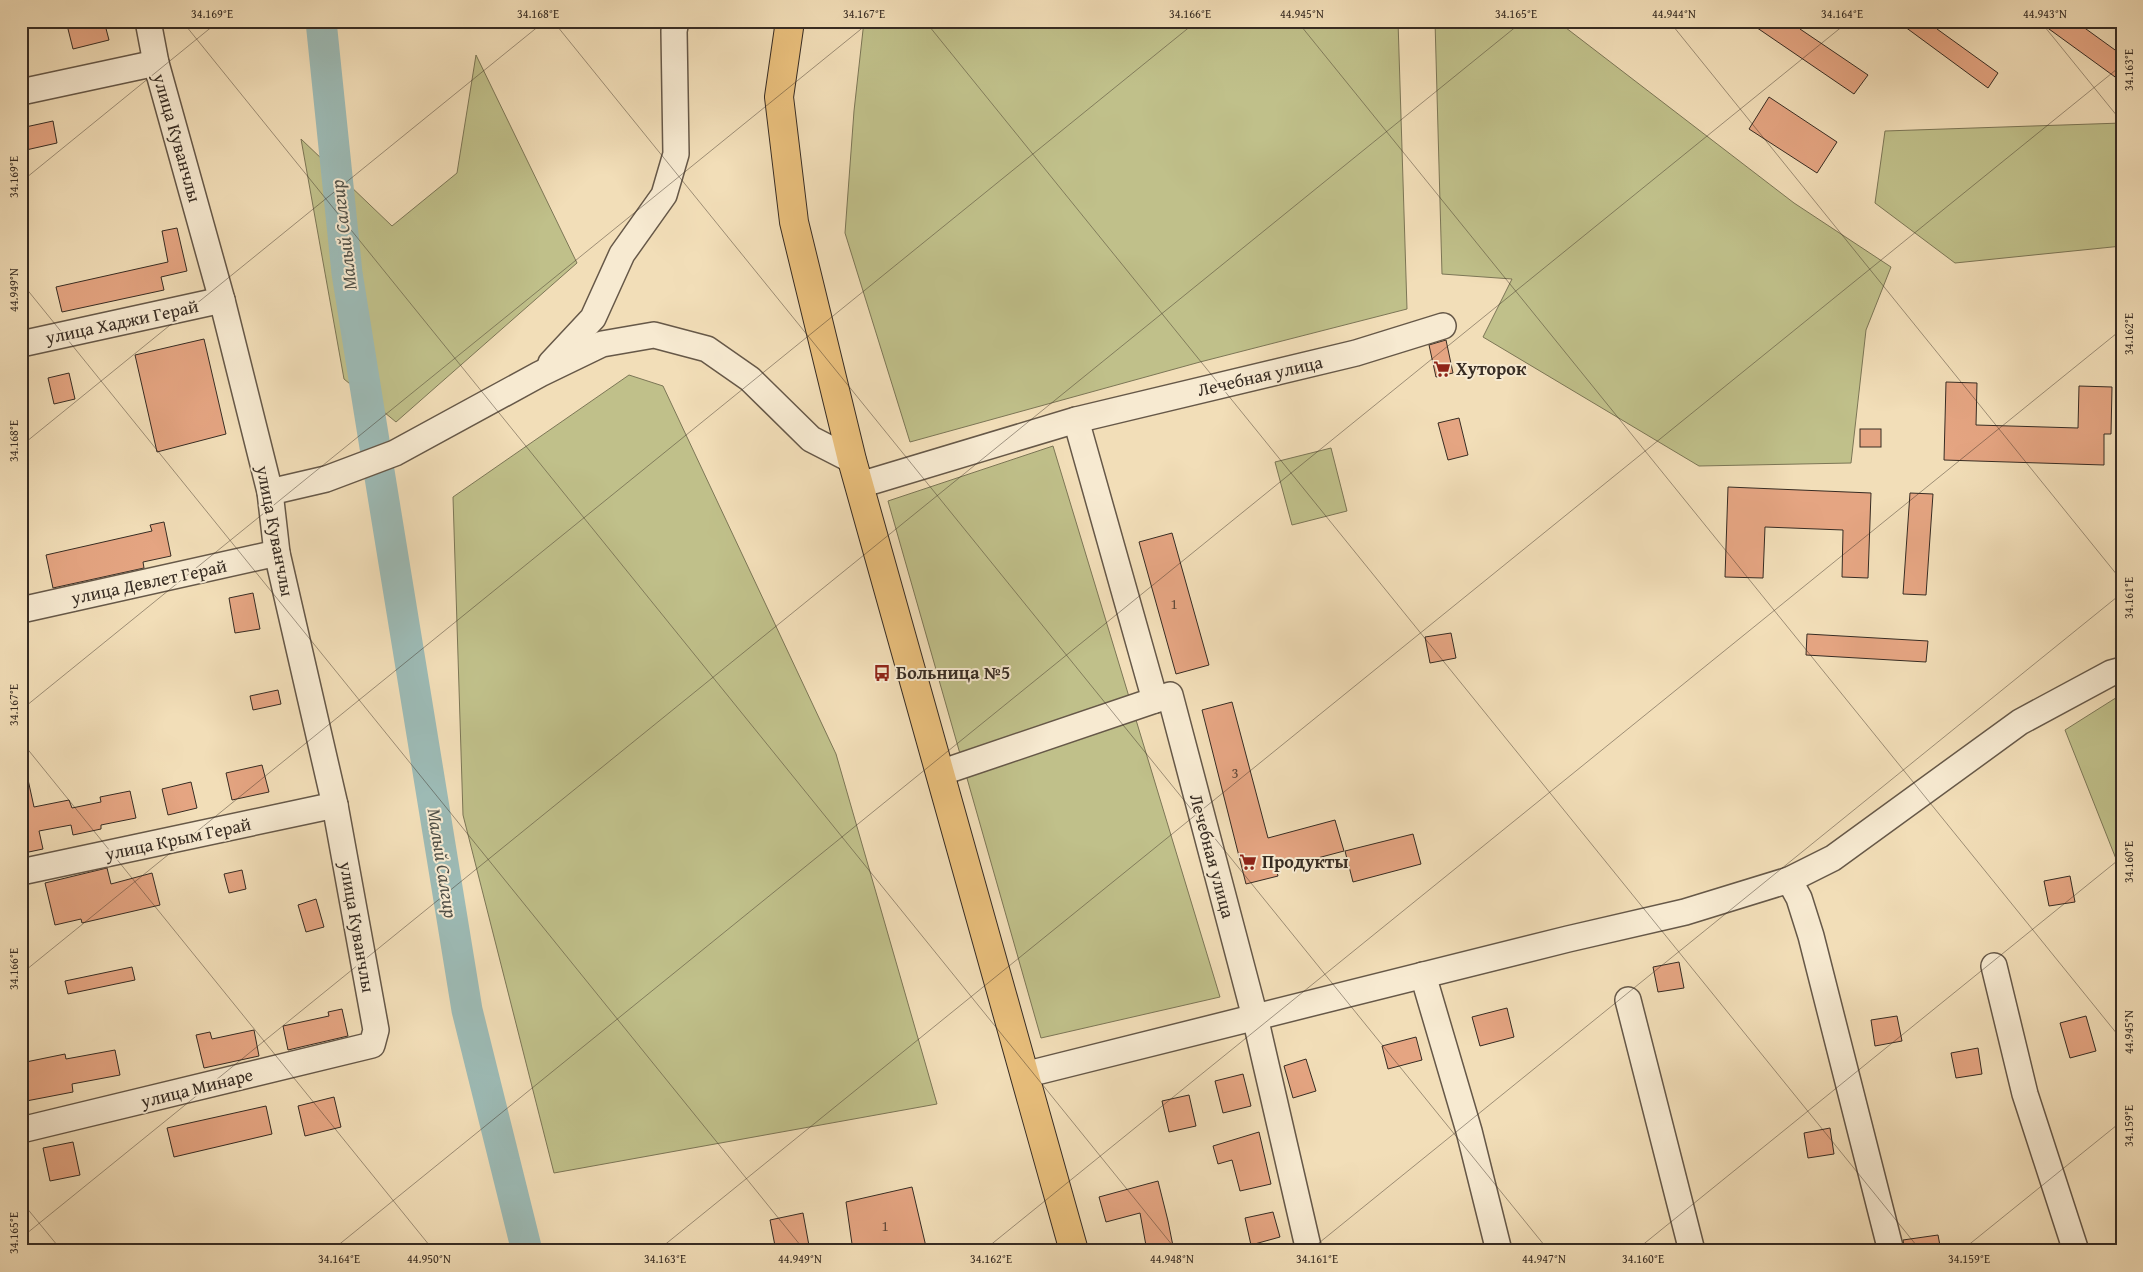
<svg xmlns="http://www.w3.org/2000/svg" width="2143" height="1272" font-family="'Gentium Book Plus',serif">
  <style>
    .green { fill: #c0c08a; stroke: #7c7656 }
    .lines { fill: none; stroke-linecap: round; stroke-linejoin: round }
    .river { stroke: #9dbbb6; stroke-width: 31 }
    .building { fill: #e5a582; stroke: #372c23 }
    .minor-casing { stroke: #665848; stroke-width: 28 }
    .major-casing { stroke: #372c23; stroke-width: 30 }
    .minor { stroke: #f7ead1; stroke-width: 25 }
    .major { stroke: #e9bf7c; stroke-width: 28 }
    .ticks { fill: none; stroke: #372c23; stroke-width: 1; stroke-opacity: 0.45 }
    .labels { text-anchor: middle; stroke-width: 4; stroke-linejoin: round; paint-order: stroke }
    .number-label { font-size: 15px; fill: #624a3b }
    .street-label { font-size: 18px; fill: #372c23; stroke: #f7ead1 }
    .poi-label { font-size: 18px; font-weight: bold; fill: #372c23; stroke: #f7ead1; text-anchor: start }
    .water-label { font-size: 19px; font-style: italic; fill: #505048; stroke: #f7ead1 }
    .neatline { fill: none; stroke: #372c23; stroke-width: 2 }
    .ticks-label { font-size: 12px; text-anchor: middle; fill: #372c23 }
  </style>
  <rect width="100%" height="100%" fill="#f2deb8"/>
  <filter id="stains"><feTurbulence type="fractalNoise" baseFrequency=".004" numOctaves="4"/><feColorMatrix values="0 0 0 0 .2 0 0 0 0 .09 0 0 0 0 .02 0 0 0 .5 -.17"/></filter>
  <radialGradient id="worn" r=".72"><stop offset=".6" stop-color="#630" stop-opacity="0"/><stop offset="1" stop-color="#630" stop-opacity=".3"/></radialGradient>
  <!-- green -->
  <g class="green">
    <polygon points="864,21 1398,21 1407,309 1200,362 910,442 845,233 854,111"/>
    <polygon points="1435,21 1557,21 1794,203 1891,267 1866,330 1851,463 1699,466 1483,337 1512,279 1442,274"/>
    <polygon points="476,55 577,263 396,422 344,379 301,139 392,226 457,173"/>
    <polygon points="2122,123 2122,246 1955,263 1875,203 1885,131"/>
    <polygon points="629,375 663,386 836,754 937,1104 554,1173 463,815 453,497"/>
    <polygon points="1053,446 1220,997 1041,1038 888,501"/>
    <polygon points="1331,448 1347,511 1292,525 1275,462"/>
    <polygon points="2122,694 2122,874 2065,730"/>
  </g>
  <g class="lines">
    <!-- river -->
    <g class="river">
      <polyline points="321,21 347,273 375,447"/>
      <polyline points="379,471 467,1010 527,1251"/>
    </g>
  </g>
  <!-- building -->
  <g class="building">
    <polygon points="66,21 104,21 109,40 73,49"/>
    <polygon points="1747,21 1805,21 1800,29 1868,75 1854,94"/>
    <polygon points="1897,21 1942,21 1937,29 1998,73 1988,88"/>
    <polygon points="2038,21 2075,21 2122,55 2122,82"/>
    <polygon points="1769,97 1837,142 1817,173 1749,129"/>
    <polygon points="53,121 57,143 26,150 21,128"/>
    <polygon points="177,228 187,271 161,277 164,290 62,312 56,287 168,262 162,231"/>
    <polygon points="204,339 226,434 157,452 135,355"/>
    <polygon points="1446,340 1453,373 1436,377 1429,345"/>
    <polygon points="69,373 75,399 54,404 48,378"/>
    <polygon points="1946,382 1977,383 1976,425 2078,428 2079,386 2112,387 2111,434 2104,434 2104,465 1944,460"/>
    <polygon points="1459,418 1468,455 1448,460 1438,423"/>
    <rect x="1860" y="429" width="21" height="18"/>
    <polygon points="1728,487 1871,493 1868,578 1842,577 1843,530 1765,527 1763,578 1725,577"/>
    <polygon points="1910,493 1933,494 1926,595 1903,594"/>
    <polygon points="164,522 171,556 143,562 144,568 53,588 46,555 152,531 150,525"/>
    <polygon points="1172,533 1209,665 1176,674 1139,542"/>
    <polygon points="253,593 260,629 235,633 229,598"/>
    <polygon points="1451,633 1456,658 1430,663 1425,637"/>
    <polygon points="1807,634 1928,641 1926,662 1806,655"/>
    <polygon points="278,690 281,704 253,710 250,696"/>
    <polygon points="1232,702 1268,838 1335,820 1344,851 1276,869 1278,876 1246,884 1202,710"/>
    <polygon points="262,765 269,792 232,800 226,773"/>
    <polygon points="27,775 34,807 69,800 72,808 101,802 100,797 130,791 136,818 101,825 101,829 73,835 71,825 39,831 43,849 24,853 21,839 21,776"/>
    <polygon points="191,782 197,808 168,815 162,789"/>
    <polygon points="1413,834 1421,864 1353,882 1345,851"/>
    <polygon points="107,868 111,884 152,873 160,905 82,923 81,919 55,925 45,883"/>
    <polygon points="242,870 246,889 229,893 224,874"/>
    <polygon points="2070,876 2075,902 2049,906 2044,881"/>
    <polygon points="316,899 324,927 306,932 298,905"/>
    <polygon points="1679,962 1684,988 1658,992 1653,967"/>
    <polygon points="132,967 135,980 68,994 65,981"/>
    <polygon points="1507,1008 1514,1037 1480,1046 1472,1017"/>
    <polygon points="342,1009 348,1036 288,1050 283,1026 329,1016 328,1012"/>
    <polygon points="1897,1016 1902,1041 1875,1046 1871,1020"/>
    <polygon points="2086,1016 2096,1051 2070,1058 2060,1023"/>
    <polygon points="254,1030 259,1056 204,1068 196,1035 210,1032 212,1039"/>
    <polygon points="1416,1037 1422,1060 1388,1069 1382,1046"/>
    <polygon points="1978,1048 1982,1074 1956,1078 1951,1053"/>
    <polygon points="115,1050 120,1075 72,1084 73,1092 21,1102 21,1063 65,1054 66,1059"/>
    <polygon points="1306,1059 1316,1091 1293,1098 1284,1066"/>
    <polygon points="1243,1074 1251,1106 1223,1113 1215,1081"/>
    <polygon points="1189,1095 1196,1126 1169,1132 1162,1101"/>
    <polygon points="334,1097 341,1127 305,1136 298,1106"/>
    <polygon points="266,1106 272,1134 174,1157 167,1128"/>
    <polygon points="1830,1128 1834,1154 1808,1158 1804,1133"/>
    <polygon points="1259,1132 1271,1184 1240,1191 1232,1160 1218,1164 1213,1146"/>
    <polygon points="73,1142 80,1175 50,1181 43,1148"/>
    <polygon points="1158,1181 1168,1221 1174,1251 1147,1251 1140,1213 1106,1222 1099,1197"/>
    <polygon points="912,1187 927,1251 853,1251 846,1202"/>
    <polygon points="1273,1212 1280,1237 1251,1245 1245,1218"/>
    <polygon points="803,1213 810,1251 776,1251 770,1220"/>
    <polygon points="1938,1235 1941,1251 1905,1251 1903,1240"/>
  </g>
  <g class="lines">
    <!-- minor casing -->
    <g class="minor-casing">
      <g id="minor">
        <polyline points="21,92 156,63"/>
        <polyline points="21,344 222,300"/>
        <polyline points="551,363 593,318 622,254 664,195 676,154 674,31 676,21"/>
        <polyline points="1076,420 1155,700"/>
        <polyline points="860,485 1076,420 1356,353 1443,326"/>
        <polyline points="270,492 326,479 395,453 540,374 602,344 654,335 707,349 750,379 811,439 852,460"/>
        <polyline points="21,610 277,553"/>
        <polyline points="940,773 1170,695 1255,1017 1309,1251"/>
        <polyline points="21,872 335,805"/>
        <polyline points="1789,880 1799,898 1811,936 1891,1251"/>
        <polyline points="1994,966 2025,1094 2076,1251"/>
        <polyline points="1423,975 1469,1131 1499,1251"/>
        <polyline points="1628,1000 1692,1251"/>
        <polyline points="1024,1075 1568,939 1685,912 1789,880 1833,858 2020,722 2111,673 2122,670"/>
        <polyline points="21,1130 372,1045 376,1030 335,805 277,553 270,492 222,300 156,63 148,21"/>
      </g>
    </g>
    <!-- major casing -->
    <g class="major-casing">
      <polyline id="major" points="790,21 779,97 794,222 852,460 1074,1251"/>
    </g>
    <!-- minor -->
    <use href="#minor" class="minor"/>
    <!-- major -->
    <use href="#major" class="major"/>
  </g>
  <!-- ticks -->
  <path class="ticks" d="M182 21 1177 1251M553 21 1549 1251M925 21 1921 1251M1297 21 2122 1040M1669 21 2122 581M2040 21 2122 122M21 182 219 21M21 282 805 1251M21 446 545 21M21 710 871 21M21 741 434 1251M21 974 1197 21M21 1201 62 1251M21 1238 1523 21M331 1251 1849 21M657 1251 2122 65M983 1251 2122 329M1309 1251 2122 593M1635 1251 2122 857M1961 1251 2122 1121"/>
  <!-- icons -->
  <defs>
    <g id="supermarket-bare" transform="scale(1.35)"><path d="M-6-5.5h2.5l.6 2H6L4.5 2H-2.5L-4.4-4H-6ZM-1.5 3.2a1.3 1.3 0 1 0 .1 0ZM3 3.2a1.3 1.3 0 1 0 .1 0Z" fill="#8f2418" stroke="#f7ead1" stroke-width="2.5" paint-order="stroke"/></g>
    <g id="bus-bare" transform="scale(1.35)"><path d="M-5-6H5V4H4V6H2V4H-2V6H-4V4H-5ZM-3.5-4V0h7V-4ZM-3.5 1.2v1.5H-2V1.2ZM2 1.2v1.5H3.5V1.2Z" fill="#8f2418" stroke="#f7ead1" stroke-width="2.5" paint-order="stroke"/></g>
  </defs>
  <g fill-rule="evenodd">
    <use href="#supermarket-bare" x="1442" y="369"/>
    <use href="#bus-bare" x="882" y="673"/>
    <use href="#supermarket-bare" x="1248" y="862"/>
  </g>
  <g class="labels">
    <!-- number labels -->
    <g class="number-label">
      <text x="1174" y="609">1</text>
      <text x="1235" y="778">3</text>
      <text x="885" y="1231">1</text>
    </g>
    <!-- street labels -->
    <g class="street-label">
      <text transform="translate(177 138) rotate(74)" y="6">улица Куванчлы</text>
      <text transform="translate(122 322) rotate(-12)" y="6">улица Хаджи Герай</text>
      <text transform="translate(1260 376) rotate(-13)" y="6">Лечебная улица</text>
      <text transform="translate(275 531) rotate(79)" y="6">улица Куванчлы</text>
      <text transform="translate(149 582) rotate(-12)" y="6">улица Девлет Герай</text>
      <text transform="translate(178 839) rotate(-12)" y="6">улица Крым Герай</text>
      <text transform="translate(1212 856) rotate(75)" y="6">Лечебная улица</text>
      <text transform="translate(357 927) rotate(80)" y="6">улица Куванчлы</text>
      <text transform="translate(197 1088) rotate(-14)" y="6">улица Минаре</text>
    </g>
    <!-- poi labels -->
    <g class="poi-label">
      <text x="1456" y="375">Хуторок</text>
      <text x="896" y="679">Больница №5</text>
      <text x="1262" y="868">Продукты</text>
    </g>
    <!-- water labels -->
    <g class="water-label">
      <text transform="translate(343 235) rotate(-97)" y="7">Малый Салгир</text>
      <text transform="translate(443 863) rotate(81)" y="7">Малый Салгир</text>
    </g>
  </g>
  <!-- margin -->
  <rect width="2143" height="1272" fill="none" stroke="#f2deb8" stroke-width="55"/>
  <rect x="28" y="28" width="2088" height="1216" class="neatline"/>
  <g class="ticks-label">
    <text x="212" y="18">34.169°E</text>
    <text x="538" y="18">34.168°E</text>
    <text x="864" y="18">34.167°E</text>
    <text x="1190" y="18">34.166°E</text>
    <text x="1302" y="18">44.945°N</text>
    <text x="1516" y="18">34.165°E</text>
    <text x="1674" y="18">44.944°N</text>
    <text x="1842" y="18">34.164°E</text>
    <text x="2045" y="18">44.943°N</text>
    <text transform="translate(2129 70) rotate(-90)" y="4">34.163°E</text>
    <text transform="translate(14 177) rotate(-90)" y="4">34.169°E</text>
    <text transform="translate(14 290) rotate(-90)" y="4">44.949°N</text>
    <text transform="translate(2129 334) rotate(-90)" y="4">34.162°E</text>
    <text transform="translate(14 441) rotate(-90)" y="4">34.168°E</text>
    <text transform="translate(2129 598) rotate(-90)" y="4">34.161°E</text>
    <text transform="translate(14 705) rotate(-90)" y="4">34.167°E</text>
    <text transform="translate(2129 862) rotate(-90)" y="4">34.160°E</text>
    <text transform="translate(14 969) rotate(-90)" y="4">34.166°E</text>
    <text transform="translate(2129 1032) rotate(-90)" y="4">44.945°N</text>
    <text transform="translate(2129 1126) rotate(-90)" y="4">34.159°E</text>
    <text transform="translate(14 1233) rotate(-90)" y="4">34.165°E</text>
    <text x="339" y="1263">34.164°E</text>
    <text x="429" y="1263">44.950°N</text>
    <text x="665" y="1263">34.163°E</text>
    <text x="800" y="1263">44.949°N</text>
    <text x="991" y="1263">34.162°E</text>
    <text x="1172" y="1263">44.948°N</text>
    <text x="1317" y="1263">34.161°E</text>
    <text x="1544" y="1263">44.947°N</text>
    <text x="1643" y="1263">34.160°E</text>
    <text x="1969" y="1263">34.159°E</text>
  </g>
  <rect width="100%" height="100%" filter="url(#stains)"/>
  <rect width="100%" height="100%" fill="url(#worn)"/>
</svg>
